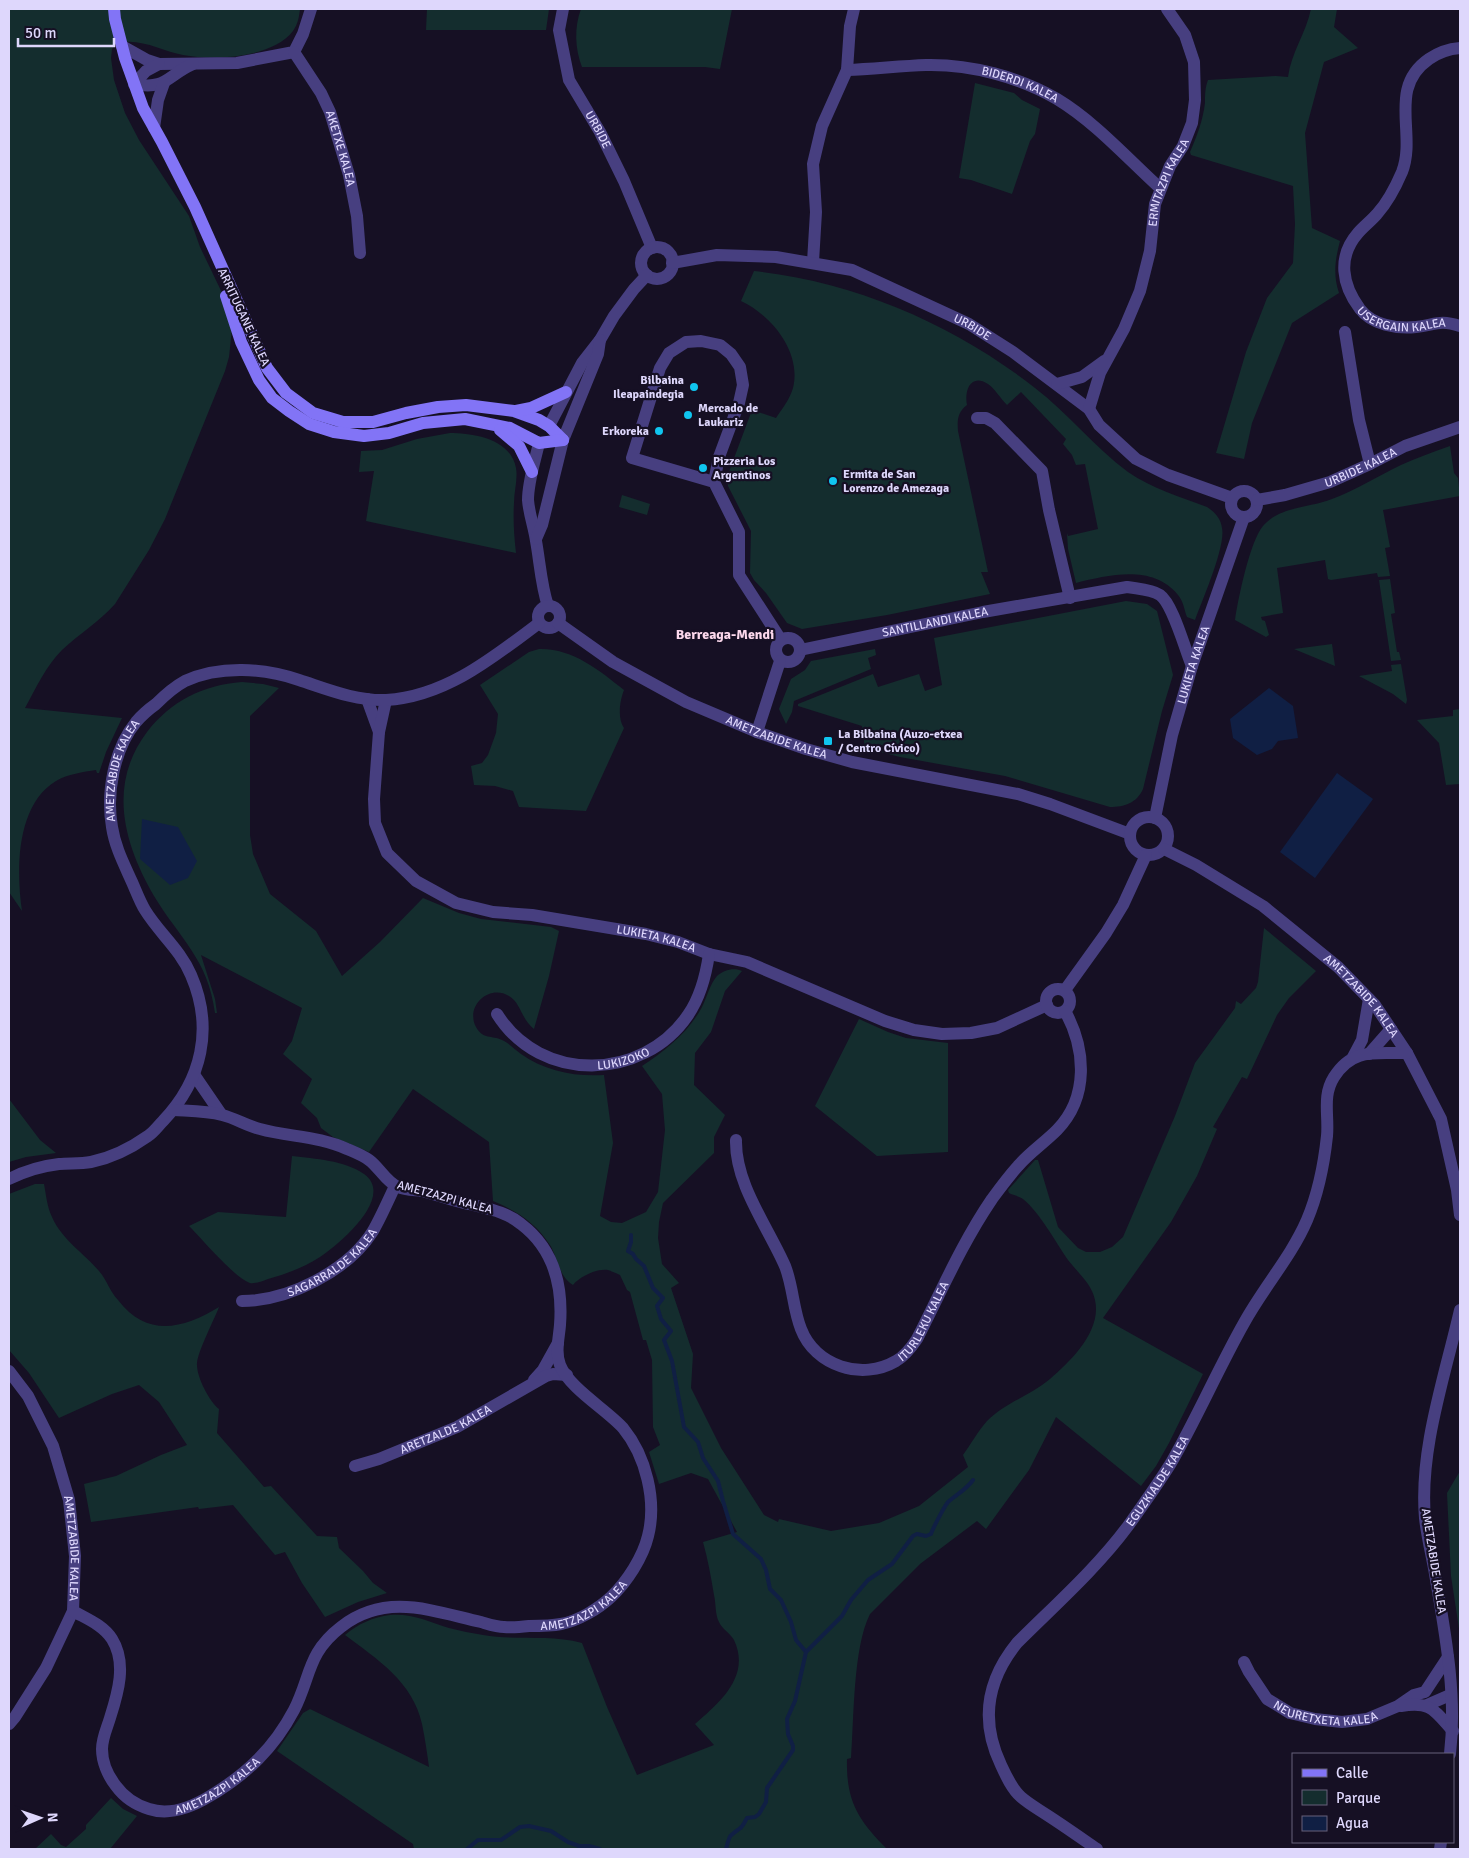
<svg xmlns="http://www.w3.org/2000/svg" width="1469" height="1858" font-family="Signika,sans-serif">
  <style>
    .green { fill: #142d2e }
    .water { fill: #101f44 }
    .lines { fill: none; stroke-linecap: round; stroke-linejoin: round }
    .stream { stroke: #101f44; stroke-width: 4 }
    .street { stroke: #473f80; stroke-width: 12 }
    .secondary { stroke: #8274f6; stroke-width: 12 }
    .poi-dot { fill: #10c5ef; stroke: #161024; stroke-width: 2 }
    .labels { text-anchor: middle; stroke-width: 4.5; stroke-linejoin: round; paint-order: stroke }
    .street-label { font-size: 12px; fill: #ded7fc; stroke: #161024 }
    .poi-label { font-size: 12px; font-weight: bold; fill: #ded7fc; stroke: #161024; text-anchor: start }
    .neighbourhood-label { font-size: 14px; font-weight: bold; fill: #fcd8ec; stroke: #161024 }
  </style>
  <rect width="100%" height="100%" fill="#161024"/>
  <!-- green -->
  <g class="green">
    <path d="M9 9H300C299 17 298 24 293 31 272 58 215 61 183 55 162 51 137 36 116 44L112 49 111 58 114 80 125 113 139 140 189 216 200 247 225 299 232 329 229 357 225 371 165 519 149 550 115 604C99 622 79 634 62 650 46 666 36 688 25 708L122 718 106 752 99 773H97L96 770C83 772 68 774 56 781 16 805 16 870 22 911L9 892Z"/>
    <polygon points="427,9 549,9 546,30 426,30"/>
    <path d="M581 9H732L720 69 705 67H582C575 49 574 27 581 9Z"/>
    <path d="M1311 9H1337L1334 27 1358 48 1324 62 1305 133 1312 228 1340 241C1335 260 1333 275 1339 293L1292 323 1252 423 1244 459 1216 453 1246 352 1267 298 1293 263 1295 224 1293 186 1191 155 1190 152C1197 136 1203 120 1205 103 1205 95 1205 88 1208 80L1276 76 1288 77C1291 53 1306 33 1311 9Z"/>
    <polygon points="975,83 1014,93 1022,100 1040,109 1035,134 1030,141 1012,194 971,180 959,178"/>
    <path d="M754 271C856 282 955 325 1035 388 1068 413 1094 447 1128 472 1151 488 1180 497 1207 507 1215 512 1221 519 1222 528 1226 546 1202 601 1195 620L1187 617C1184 610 1184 602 1178 595 1153 564 1109 575 1076 583L1068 549 1067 533 1068 536 1098 529 1085 464 1076 465 1072 455 1063 444 1066 439 1021 392 1007 405C1001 399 995 389 988 384 971 373 964 390 967 405 958 412 957 419 958 431L988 572H981L990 594 887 615 802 629 787 623 766 593 754 580 750 573 751 531 728 486 727 477 752 410 776 418C782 409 790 399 793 388 802 352 771 315 741 301Z"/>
    <path d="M450 433C473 433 511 439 516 468 518 479 514 491 514 503 513 519 514 536 516 553L366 521 374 471 359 472 361 451 382 450 417 439Z"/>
    <path d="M1450 446 1454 473 1458 478 1460 496 1383 510 1390 547 1385 548 1390 576 1378 577 1377 573 1331 580 1328 579 1325 560 1277 568 1283 613 1261 617 1262 620 1265 621 1269 635 1266 637 1235 620C1238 599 1250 541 1263 526 1280 506 1310 508 1332 499 1356 490 1378 476 1401 465 1416 458 1433 452 1450 446Z"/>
    <polygon points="622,495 650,504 647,515 619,507"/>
    <polygon points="1390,579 1395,613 1391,614 1397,652 1399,652 1401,660 1391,661 1379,580"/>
    <path d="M1126 601 1147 604 1157 611 1173 675 1162 711 1143 789C1137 803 1124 807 1110 807L1005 776 900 757 865 748 862 726 798 706V704L873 674 878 687 919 674 925 691 942 685 934 638Z"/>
    <polygon points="1332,644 1335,666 1294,649"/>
    <path d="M539 649C572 648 599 670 624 690 620 700 617 718 624 728L586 811 519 807 513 791 495 786 474 785 471 766 482 763 488 755 496 733 498 714 480 685 529 652Z"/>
    <polygon points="875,649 876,655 868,658 871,669 794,701 792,712 786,724 779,709 791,679 805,670 811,661"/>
    <polygon points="1401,664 1407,700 1406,704 1393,694 1359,676 1392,671 1391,665"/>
    <path d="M242 682 263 684 279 688 250 716V835L253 854 270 894 316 931 342 976 380 942 423 898 459 913 481 919 551 927 559 931 549 976 534 1029C521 1019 521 1003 509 996 489 984 465 1006 476 1027 483 1040 492 1035 502 1040 509 1043 515 1050 521 1054 545 1071 575 1077 604 1075L613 1143 600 1216 611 1222 622 1223 646 1212 658 1192 665 1130 662 1094 642 1066C666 1050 688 1033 702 1007 707 997 710 984 717 976 724 970 734 967 742 971L725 991 711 1032 695 1053 694 1085 725 1115 714 1137V1153L663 1203 659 1222 658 1238 662 1264 679 1283 671 1288 693 1354 691 1388 721 1448 764 1515 778 1522 779 1519 831 1531 879 1523 919 1506 968 1467 963 1455C971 1444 978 1431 987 1421 1005 1403 1031 1395 1050 1379 1071 1361 1102 1331 1095 1300 1092 1284 1078 1273 1068 1260 1055 1241 1040 1213 1023 1199 1019 1196 1013 1195 1009 1193L1008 1190 1035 1160H1038L1058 1227 1078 1248 1086 1252H1100L1112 1247 1123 1237 1175 1116 1195 1063 1235 1008 1236 1001 1241 1004 1256 988 1258 982 1264 928 1316 971 1289 998 1277 1015 1247 1079 1242 1077 1213 1127 1217 1129 1197 1176 1171 1222 1103 1318 1203 1374 1169 1443 1156 1466 1141 1486 1056 1417 1029 1470 986 1529 977 1521 920 1564 870 1614C853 1647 854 1719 851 1758L847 1759C846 1801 858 1820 887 1849H414L413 1844 277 1751 303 1713 310 1709 429 1767C427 1753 425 1738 422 1724 413 1682 377 1659 345 1635 358 1624 373 1617 390 1615 411 1613 430 1622 449 1628 460 1631 472 1633 483 1635 516 1641 549 1634 582 1643L607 1707 637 1775 714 1745 695 1724C720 1702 751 1676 734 1640 730 1633 722 1629 719 1622 715 1615 716 1603 714 1595 711 1577 708 1560 703 1542L737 1532 708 1479 691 1473 659 1484 649 1452 660 1445 653 1427 652 1360 646 1340H643L630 1292 627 1290 620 1275C616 1273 611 1271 608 1270 597 1268 579 1277 573 1285 559 1277 558 1258 550 1245 536 1223 517 1211 493 1201L489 1142 413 1089 369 1152 333 1137 321 1128 317 1118 301 1103 312 1079 283 1054 292 1041 302 1008 201 955 215 999 217 1013H215C208 959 180 939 154 896 124 844 107 785 147 732 171 701 203 685 242 682Z"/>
    <polygon points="1460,709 1460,784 1446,785 1439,743 1417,720 1453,716 1453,710"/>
    <polygon points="859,1019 888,1032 906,1038 948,1043 948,1152 877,1156 815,1106"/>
    <polygon points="9,1099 40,1140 56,1153 26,1157 9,1162"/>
    <path d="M292 1156C315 1159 344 1160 364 1174 396 1197 338 1245 320 1257 305 1267 286 1274 268 1279 263 1281 255 1284 250 1283 236 1279 201 1238 189 1226L218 1212 286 1217Z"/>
    <path d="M35 1184H44C46 1194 47 1207 52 1217 62 1240 84 1253 99 1271 107 1280 110 1292 118 1300 147 1338 183 1329 219 1307 214 1320 198 1351 197 1363 196 1376 209 1401 219 1409L217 1433 264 1487 271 1486 317 1536 337 1537 339 1548 363 1571 373 1583 387 1593 358 1602 325 1617 302 1583 285 1552 275 1555 233 1505 199 1509 198 1507 91 1522 84 1484 116 1476 161 1455 187 1445 159 1402 139 1385 112 1394 59 1418 29 1373 9 1350V1194Z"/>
    <polygon points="1460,1471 1460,1635 1451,1576 1447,1493"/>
    <polygon points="111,1798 123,1809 137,1816 110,1849 35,1849 51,1834 61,1845 66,1847 86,1829 86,1825"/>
  </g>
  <!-- water -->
  <g class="water">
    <polygon points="1269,688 1293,706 1298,738 1278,741 1272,749 1257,755 1233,738 1230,719"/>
    <polygon points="1337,773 1373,799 1315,878 1280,852"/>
    <polygon points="142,819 178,827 197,861 188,878 170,885 140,859"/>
  </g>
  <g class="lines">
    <!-- stream -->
    <g class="stream">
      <polyline points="631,1235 631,1242 628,1251 633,1254 636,1259 644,1266 653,1288 663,1298 657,1306 661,1319 671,1331 664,1340 672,1361 684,1427 698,1442 703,1458 718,1481 723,1501 733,1534 761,1559 766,1570 770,1589 781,1600 791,1622 796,1640 806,1652"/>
      <polyline points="467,1849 478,1840 501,1840 520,1827 529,1826 551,1831 568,1842 579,1846 589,1846 600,1849"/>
      <path d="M726 1849C730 1835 728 1837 739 1829 743 1827 745 1821 747 1818L755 1817 759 1814 766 1802 767 1788 793 1750V1746L788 1734 787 1719 795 1701 806 1652 842 1616 851 1600 868 1580 892 1564 913 1536 917 1534 926 1536 931 1534C933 1528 944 1507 948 1502 957 1494 966 1490 973 1480"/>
    </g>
    <!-- street -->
    <g class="street">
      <path id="s1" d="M563 9 559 30 569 80 600 132 624 181 652 248"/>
      <polyline points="122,46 147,60 159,64 237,63 294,52 303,34 311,9"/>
      <path id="s2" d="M1460 48C1448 49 1439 52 1429 59 1387 88 1417 134 1402 172 1396 186 1387 203 1377 214 1371 221 1364 226 1358 233 1337 257 1342 285 1360 309 1372 325 1397 329 1416 327 1435 325 1439 319 1460 326"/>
      <path id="s3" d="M294 52 321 93 330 112 349 175 357 216 360 253"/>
      <path id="s4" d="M847 70C873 69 900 66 926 65 971 64 1019 77 1057 99 1095 122 1127 158 1160 188"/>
      <path d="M134 84C167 90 166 76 193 64"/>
      <polyline points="134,84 146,71 159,64"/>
      <polyline points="154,128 158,100 164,83"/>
      <circle cx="657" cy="263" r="16"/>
      <polyline points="813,262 816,212 813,164 822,126 847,70 850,26 854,9"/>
      <path id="s5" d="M672 263 717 255 776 257 852 270 969 324 1013 352 1089 409 1099 425 1136 459 1168 475 1232 498"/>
      <polyline points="1345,332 1359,420 1370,464"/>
      <polyline points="1057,384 1082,377 1104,361"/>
      <path id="s6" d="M1089 409 1100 373 1124 329 1140 291 1150 251 1155 204 1170 166 1183 146 1192 123 1195 100 1194 62 1185 35 1167 9"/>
      <polyline points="977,418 986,418 995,423 1042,471 1049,510 1070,598"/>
      <polyline points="549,426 582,363 600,340 614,316 634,289 647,275"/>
      <path d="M539 443C535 461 528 481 528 500 529 514 534 527 536 541 540 563 541 585 548 606"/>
      <polyline points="714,482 632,458 660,368 669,353 686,342 701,341 720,345 731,354 740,367 743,385 739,403 719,457 714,482 739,532 739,575 781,640"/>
      <circle cx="1244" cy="504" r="13"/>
      <path id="s7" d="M1257 500 1285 495 1330 482 1370 464 1405 446 1460 427"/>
      <polyline points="536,539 542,525 563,440 598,354 600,340"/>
      <circle cx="549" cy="617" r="11"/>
      <path id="s8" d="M558 623 613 662 686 702 757 732 806 749 852 762 1018 794 1050 804 1130 834"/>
      <circle cx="788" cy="650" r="12"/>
      <path id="s9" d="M800 650 983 612 1127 587C1138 589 1151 589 1160 595 1173 604 1185 650 1192 666"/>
      <polyline points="367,699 379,732"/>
      <path id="s10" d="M386 700 379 732 374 799 375 823 387 853 416 881 456 903 493 912 532 915 646 934 678 942 709 954 747 962 885 1021 914 1030 942 1034 971 1033 997 1028 1047 1005"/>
      <polyline points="757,732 780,661"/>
      <circle cx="1149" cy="836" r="19"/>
      <path id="s11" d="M1155 818 1172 735 1192 666 1244 517"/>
      <path id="s12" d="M1164 849 1196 865 1263 906 1338 967 1375 1005 1407 1053 1441 1119 1457 1190 1460 1215"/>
      <circle cx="1058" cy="1001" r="12"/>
      <polyline points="1065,990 1106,933 1123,905 1146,855"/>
      <path id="s13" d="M497 1014C541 1084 643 1081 688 1015 701 996 706 975 709 954"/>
      <polyline points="1369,1054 1391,1029"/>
      <polyline points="1353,1057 1362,1040 1369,999"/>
      <polyline points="195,1076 221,1114"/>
      <path id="s14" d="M736 1140C735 1184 768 1227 785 1266 793 1286 793 1309 801 1329 815 1366 862 1381 896 1361 905 1356 911 1348 917 1339 941 1292 962 1243 992 1199 1000 1188 1009 1176 1018 1166 1029 1153 1044 1143 1057 1130 1089 1097 1086 1049 1065 1011"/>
      <path id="s15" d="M9 1179C25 1171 41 1166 59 1164 69 1163 80 1164 91 1162 111 1158 131 1148 148 1136 154 1132 158 1126 163 1121 202 1080 214 1028 191 975 180 949 159 933 145 910 140 902 136 891 132 882 124 864 115 847 112 827 106 793 114 749 136 722 142 715 149 709 156 704 165 695 174 687 185 681 220 665 264 668 299 680 327 689 355 701 386 700 445 697 494 657 539 623"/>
      <path id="s16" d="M242 1301C288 1301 348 1271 373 1231 381 1217 388 1201 395 1186"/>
      <path id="s17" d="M9 1371 28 1396 53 1446 69 1500 75 1556 73 1611 46 1668 15 1717 9 1724"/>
      <polyline points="534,1380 543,1370 558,1343"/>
      <path id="s18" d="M355 1466 379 1459 457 1427 546 1376 553 1374 567 1375"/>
      <path id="s19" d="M73 1611C87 1619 103 1625 112 1639 127 1663 118 1693 110 1718 107 1728 102 1738 102 1749 102 1762 108 1776 116 1786 124 1797 136 1805 149 1809 170 1816 192 1807 210 1796 247 1774 274 1748 294 1710 311 1677 307 1653 341 1627 386 1592 432 1611 481 1622 488 1624 497 1627 504 1627 512 1628 521 1627 529 1626 539 1626 551 1626 561 1624 578 1621 598 1609 611 1597 627 1582 643 1557 648 1536 657 1501 646 1456 623 1428 607 1410 569 1388 560 1365 555 1352 559 1338 560 1325 563 1285 554 1249 521 1224 505 1211 488 1209 469 1204 453 1201 438 1195 422 1191 414 1190 405 1190 398 1187 386 1182 379 1167 369 1160 362 1155 354 1152 347 1149 319 1136 289 1137 260 1129 247 1126 235 1118 222 1115 207 1111 189 1111 174 1110"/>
      <path id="s20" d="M1244 1662 1249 1672 1267 1699 1290 1713 1315 1719 1342 1722 1367 1719 1398 1706 1414 1695 1425 1692 1448 1657"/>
      <polyline points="1427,1705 1450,1695"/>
      <path d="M1401 1706C1431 1701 1434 1710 1453 1731"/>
      <path d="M1450 1754C1457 1694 1445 1633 1435 1574 1432 1556 1427 1537 1425 1518 1419 1450 1445 1376 1460 1310"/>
      <path id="s21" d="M1097 1849C1081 1838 1064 1826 1047 1815 1038 1809 1029 1804 1021 1797 1012 1789 1006 1776 1001 1765 980 1721 987 1680 1017 1643 1054 1606 1097 1568 1128 1526 1143 1505 1158 1484 1171 1463 1197 1418 1218 1369 1244 1323 1263 1288 1291 1257 1307 1220 1318 1194 1324 1164 1327 1136 1329 1115 1322 1096 1334 1077 1353 1047 1376 1054 1407 1053"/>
      <polyline points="1440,1849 1441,1842"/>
    </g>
    <!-- secondary -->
    <g class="secondary">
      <polyline points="114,9 115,19 125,58 143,108 162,142 195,207 267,368 286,393 313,413 343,422 373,422 406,413 438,407 466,405 514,411 539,420 549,426 563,440"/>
      <polyline points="226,296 241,342 259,380 272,398 289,411 309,424 334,432 364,436 389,433 423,423 465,419 510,428 539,443 563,440"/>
      <polyline points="516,411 531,408 566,392"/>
      <polyline points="500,430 519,446 532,472"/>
    </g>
  </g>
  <!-- markers -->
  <g class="poi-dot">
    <circle cx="694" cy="387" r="5"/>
    <circle cx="688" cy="415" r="5"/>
    <circle cx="659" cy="431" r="5"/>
    <circle cx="703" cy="468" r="5"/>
    <circle cx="833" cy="481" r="5"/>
    <rect x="823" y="736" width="10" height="10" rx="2.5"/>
  </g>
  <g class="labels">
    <!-- street labels -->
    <g class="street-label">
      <text dy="4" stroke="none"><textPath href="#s4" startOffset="176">BIDERDI KALEA</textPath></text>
      <text dy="4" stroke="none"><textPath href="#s1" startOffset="130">URBIDE</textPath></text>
      <text dy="4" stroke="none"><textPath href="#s3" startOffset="108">AKETXE KALEA</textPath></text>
      <text dy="4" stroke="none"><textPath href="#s6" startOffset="242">ERMITAZPI KALEA</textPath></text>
      <text dy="4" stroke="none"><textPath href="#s2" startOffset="359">USERGAIN KALEA</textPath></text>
      <text transform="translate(244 317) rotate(65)" y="4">ARRITUGANE KALEA</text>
      <text dy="4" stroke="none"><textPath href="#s5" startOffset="315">URBIDE</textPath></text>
      <text dy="4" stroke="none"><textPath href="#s7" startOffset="109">URBIDE KALEA</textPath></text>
      <text dy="4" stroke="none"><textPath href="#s9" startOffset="138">SANTILLANDI KALEA</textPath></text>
      <text dy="4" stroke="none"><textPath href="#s11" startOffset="158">LUKIETA KALEA</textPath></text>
      <text dy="4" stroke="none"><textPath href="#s8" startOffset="248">AMETZABIDE KALEA</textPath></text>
      <text dy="4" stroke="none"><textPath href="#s15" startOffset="555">AMETZABIDE KALEA</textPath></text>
      <text dy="4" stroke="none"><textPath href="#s10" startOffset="446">LUKIETA KALEA</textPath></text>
      <text dy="4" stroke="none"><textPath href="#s12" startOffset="248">AMETZABIDE KALEA</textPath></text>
      <text dy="4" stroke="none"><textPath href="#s13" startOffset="145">LUKIZOKO</textPath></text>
      <text transform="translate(445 1197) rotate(15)" y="4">AMETZAZPI KALEA</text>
      <text dy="4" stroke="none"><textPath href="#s16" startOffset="101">SAGARRALDE KALEA</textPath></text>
      <text dy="4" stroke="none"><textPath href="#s14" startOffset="364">ITURLEKU KALEA</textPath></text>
      <text dy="4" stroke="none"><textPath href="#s18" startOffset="98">ARETZALDE KALEA</textPath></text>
      <text dy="4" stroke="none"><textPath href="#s21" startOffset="476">EGUZKIALDE KALEA</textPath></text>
      <text dy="4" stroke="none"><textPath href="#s17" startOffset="192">AMETZABIDE KALEA</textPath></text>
      <text transform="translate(1434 1561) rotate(81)" y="4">AMETZABIDE KALEA</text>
      <text dy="4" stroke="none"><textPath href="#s19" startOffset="782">AMETZAZPI KALEA</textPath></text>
      <text dy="4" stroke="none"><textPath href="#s20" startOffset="106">NEURETXETA KALEA</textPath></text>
      <text dy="4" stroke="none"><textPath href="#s19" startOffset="319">AMETZAZPI KALEA</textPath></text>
    </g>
    <!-- poi labels -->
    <g class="poi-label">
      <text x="684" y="384" text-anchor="end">Bilbaina<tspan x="684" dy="14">Ileapaindegia</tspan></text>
      <text x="698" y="412">Mercado de<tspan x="698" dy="14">Laukariz</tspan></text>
      <text x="649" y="435" text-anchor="end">Erkoreka</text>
      <text x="713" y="465">Pizzeria Los<tspan x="713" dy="14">Argentinos</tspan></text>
      <text x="843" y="478">Ermita de San<tspan x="843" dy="14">Lorenzo de Amezaga</tspan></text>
      <text x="838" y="738">La Bilbaina (Auzo-etxea<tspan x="838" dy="14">/ Centro Cívico)</tspan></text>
    </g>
    <!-- neighbourhood labels -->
    <g class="neighbourhood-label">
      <text x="725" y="639">Berreaga-Mendi</text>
    </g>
  </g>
  <!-- border -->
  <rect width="1469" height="1858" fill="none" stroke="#ded7fc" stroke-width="20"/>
  <!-- legend -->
  <rect x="1292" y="1753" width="162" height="90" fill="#161024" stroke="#66607a"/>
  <rect x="1302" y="1769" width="25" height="8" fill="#8274f6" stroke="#66607a"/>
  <text x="1336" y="1778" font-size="15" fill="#ded7fc">Calle</text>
  <rect x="1302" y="1790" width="25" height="15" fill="#142d2e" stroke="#66607a"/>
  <text x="1336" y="1803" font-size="15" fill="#ded7fc">Parque</text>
  <rect x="1302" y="1816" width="25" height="15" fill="#101f44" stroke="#66607a"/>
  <text x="1336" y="1828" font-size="15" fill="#ded7fc">Agua</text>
  <!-- north arrow -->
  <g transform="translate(40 1818) rotate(88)" stroke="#161024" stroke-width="4" paint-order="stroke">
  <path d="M0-4L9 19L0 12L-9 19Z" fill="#ded7fc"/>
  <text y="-8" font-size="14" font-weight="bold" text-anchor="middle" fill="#ded7fc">N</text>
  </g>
  <!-- scale -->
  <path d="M18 38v8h96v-8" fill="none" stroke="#ded7fc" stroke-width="2.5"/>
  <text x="25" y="38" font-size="15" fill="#ded7fc" stroke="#161024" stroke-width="4" paint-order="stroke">50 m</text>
</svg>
